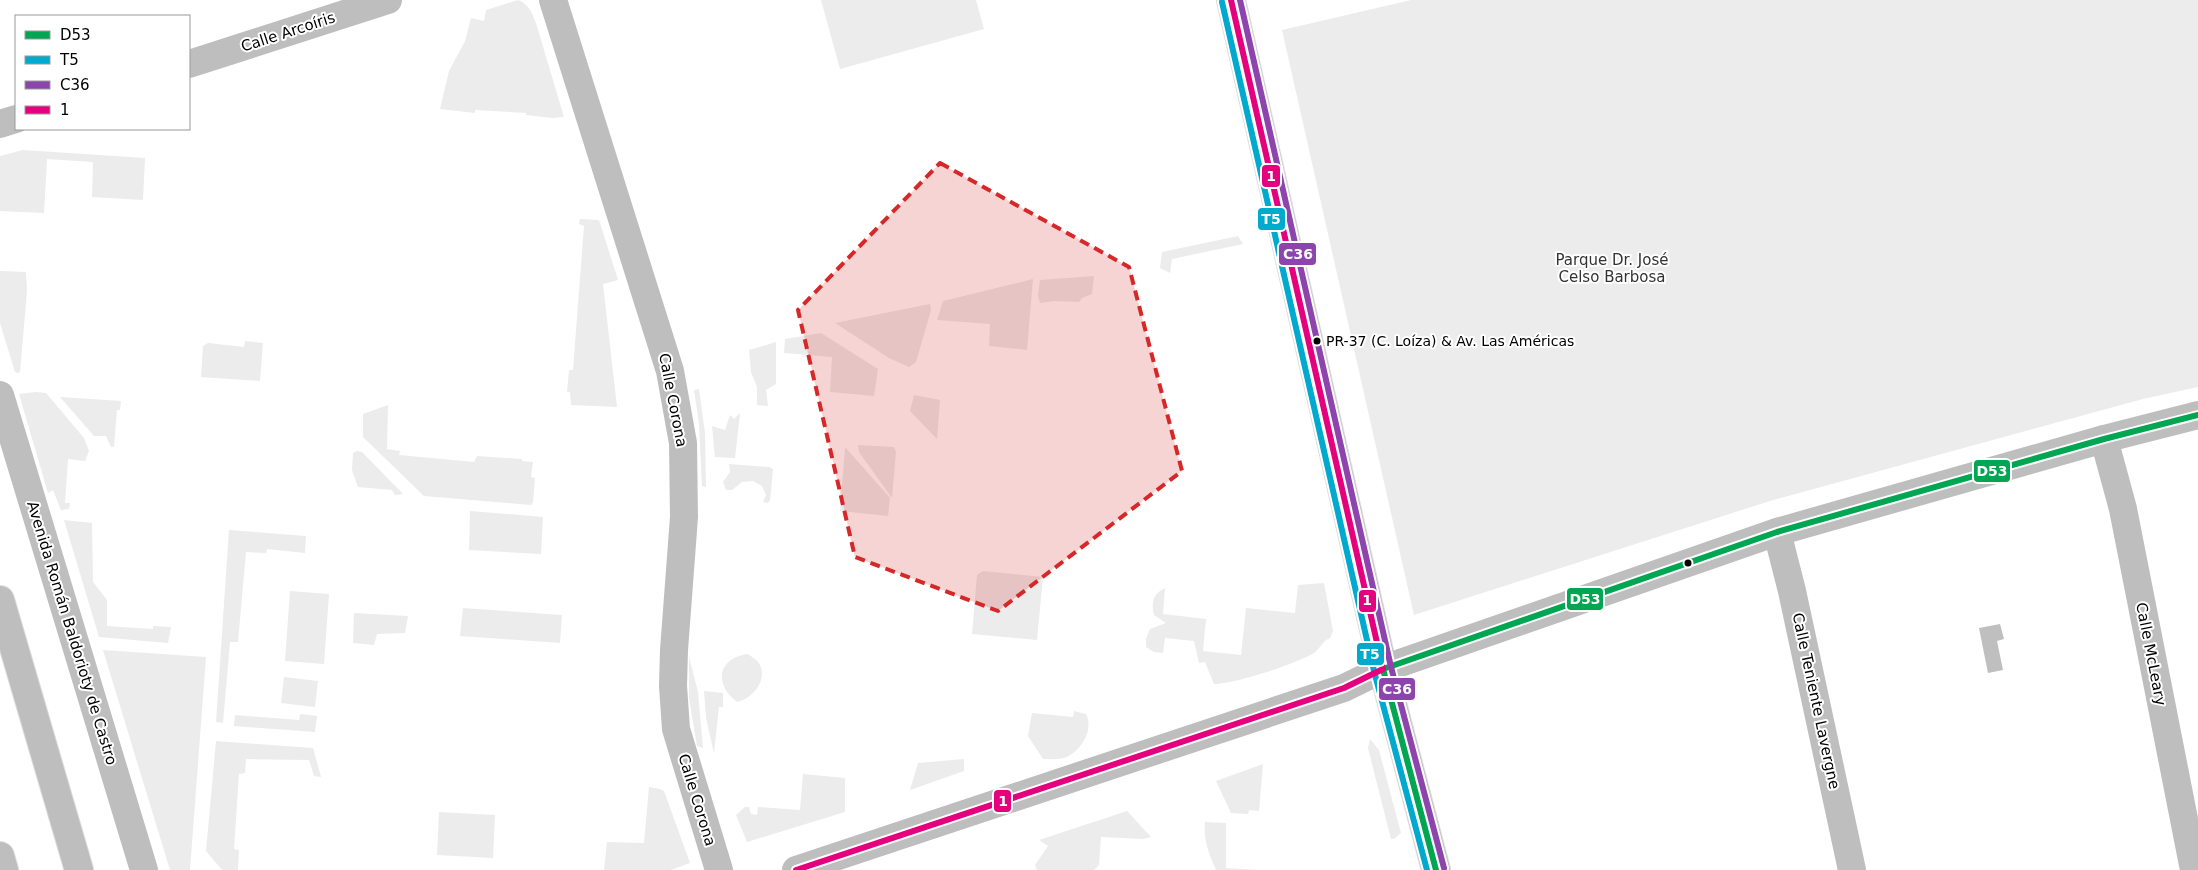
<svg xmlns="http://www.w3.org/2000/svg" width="2198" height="870" font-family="'DejaVu Sans',sans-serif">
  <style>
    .green { fill: #ececec }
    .water { fill: #bfbfbf }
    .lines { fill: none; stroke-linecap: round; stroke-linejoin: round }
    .major-casing { stroke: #dbdbdb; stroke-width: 30 }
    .highway-casing { stroke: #dbdbdb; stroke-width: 30 }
    .minor { stroke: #bebebe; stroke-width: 28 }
    .major { stroke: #bebebe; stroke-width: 28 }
    .highway { stroke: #bebebe; stroke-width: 28 }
    .bus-1-casing { stroke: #fff; stroke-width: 10 }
    .bus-2-casing { stroke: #fff; stroke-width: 10 }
    .bus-3-casing { stroke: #fff; stroke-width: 10 }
    .bus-4-casing { stroke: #fff; stroke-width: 10 }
    .bus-1 { stroke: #00a651; stroke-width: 6 }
    .bus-2 { stroke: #00a9ce; stroke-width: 6 }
    .bus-3 { stroke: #8e44ad; stroke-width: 6 }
    .bus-4 { stroke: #e5007d; stroke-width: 6 }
    .marked { fill: #d62828; fill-opacity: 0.2; stroke: #d62828; stroke-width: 4; stroke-dasharray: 10 6; stroke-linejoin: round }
    .bus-dot { fill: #000; stroke: #fff; stroke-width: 2 }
    .labels { text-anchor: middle; stroke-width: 4; stroke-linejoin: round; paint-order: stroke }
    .bus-label { font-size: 14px; fill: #000; stroke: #fff; text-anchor: start }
    .street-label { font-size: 15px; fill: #000; stroke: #fff }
    .park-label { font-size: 15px; fill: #333; stroke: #fff }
    .line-badge { stroke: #fff; stroke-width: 2 }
    .badge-label { font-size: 14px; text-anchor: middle; font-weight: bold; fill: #fff }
  </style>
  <rect width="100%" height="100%" fill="#fff"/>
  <!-- green -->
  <g class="green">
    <path d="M518 0C529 4 532 13 536 23L564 117 553 118 526 115V113L475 110V113L440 109 449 71 465 41 471 18 484 21 486 10Z"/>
    <polygon points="821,0 976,0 984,29 840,69"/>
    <polygon points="1411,0 2198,0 2198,387 2143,399 1773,500 1414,615 1282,30"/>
    <polygon points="23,150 145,158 143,200 92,197 93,162 47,159 44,213 0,211 0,156"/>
    <polygon points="580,219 599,220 618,280 603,284 617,407 571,405 570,392 567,392 569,370 573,370 584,226 579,224"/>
    <polygon points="1238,236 1243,244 1172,259 1170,273 1160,268 1162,252"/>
    <polygon points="0,271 26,272 27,291 20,372 18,373 15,372 0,323"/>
    <polygon points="1094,276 1092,294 1082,298 1079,302 1054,301 1040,303 1038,296 1040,280"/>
    <polygon points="1033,279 1027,350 989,346 990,324 937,320 943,301"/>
    <polygon points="930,304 931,310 916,362 909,367 889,358 835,323"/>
    <polygon points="821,333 878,369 874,396 830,392 832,357 784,353 785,339"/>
    <polygon points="245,341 263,343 260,381 201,377 203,346 208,343 244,347"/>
    <polygon points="776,342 776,384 766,390 768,406 757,405 757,387 751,372 749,350"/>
    <polygon points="699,389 705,433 706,487 702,486 699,424 694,390"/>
    <polygon points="36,392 46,393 84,438 89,451 85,461 68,459 65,503 70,503 69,509 61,510 53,490 48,493 19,394"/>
    <polygon points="914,395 940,400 937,439 910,411"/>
    <polygon points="60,397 121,401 120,410 117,410 114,447 111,447 106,436 94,436"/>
    <polygon points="388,405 387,449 400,451 399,455 474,462 477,456 522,459 522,461 533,462 531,477 535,478 533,502 531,505 424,496 363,437 363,414"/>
    <polygon points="740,413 735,458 715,457 712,426 725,430 730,415 734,419"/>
    <polygon points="858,445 894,447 896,452 892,498 859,452"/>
    <polygon points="845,447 890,498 888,516 840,511"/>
    <polygon points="357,451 362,452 403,494 395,495 392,490 358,487 352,470 353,453"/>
    <polygon points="729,464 769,467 773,469 770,501 767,503 763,502 766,495 762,486 753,481 742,482 732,490 726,490 723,482 730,472"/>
    <polygon points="470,511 543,517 541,554 469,550"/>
    <polygon points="64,520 92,523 93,582 107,600 107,626 153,629 153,626 171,627 168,643 99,637"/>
    <polygon points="229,530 306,536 305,553 267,549 266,553 246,552 238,642 230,642 223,723 216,722"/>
    <polygon points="983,571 1043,577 1037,640 972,634 977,575"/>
    <path d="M1324 583 1333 631 1330 638C1321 642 1321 648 1314 653 1296 664 1234 684 1214 684L1205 662 1199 663 1194 641 1165 638 1163 653 1154 652 1146 647V639L1150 629 1166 623 1154 615C1151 602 1153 594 1165 588L1163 614 1206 619 1203 651 1241 655 1246 608 1295 613 1298 585Z"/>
    <polygon points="290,591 329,594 324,664 285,661"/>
    <polygon points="463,608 562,615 560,643 460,636"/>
    <polygon points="354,613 408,616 405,633 377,634 374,645 353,643"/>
    <polygon points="103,650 206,657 190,870 170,870"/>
    <path d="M748 654C750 656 756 659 758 662 770 678 753 699 737 702 714 685 717 658 748 654Z"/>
    <polygon points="689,657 698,692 703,748 697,746 689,698"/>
    <polygon points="284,677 318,681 315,707 281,703"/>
    <polygon points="704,691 723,693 723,707 719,707 714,753 706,718"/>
    <path d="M1074 711 1086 714C1094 730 1082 749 1067 757 1060 760 1051 759 1043 759L1028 736 1032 713 1073 717Z"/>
    <polygon points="300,714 317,716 315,732 234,726 235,715 299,720"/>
    <polygon points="1370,739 1379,750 1401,833 1394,839 1391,839 1368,748"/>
    <polygon points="216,741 313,748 321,777 314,776 309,760 246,759 245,773 239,774 234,849 239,850 238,870 222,870 206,851"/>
    <polygon points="964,759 964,771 910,790 918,763"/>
    <polygon points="1263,764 1259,811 1249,810 1248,814 1231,813 1216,781"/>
    <polygon points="803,774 845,778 845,812 747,842 736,815 745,807 749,807 751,814 757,815 758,807 800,810"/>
    <polygon points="649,787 660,789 664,791 690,863 671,870 604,870 607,842 644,843"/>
    <polygon points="1127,811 1151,837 1143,839 1101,837 1099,865 1094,870 1037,870 1035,865 1048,846 1039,840"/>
    <polygon points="439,812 495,815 493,858 437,855"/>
    <path d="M1205 822 1226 823V868L1259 870H1216C1209 854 1203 839 1205 822Z"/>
  </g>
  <!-- water -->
  <polygon class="water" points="2000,624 2004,639 1997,641 2003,670 1988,673 1979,628"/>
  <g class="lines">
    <!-- major casing -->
    <g class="major-casing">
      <polyline id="major" points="1231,0 1383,669 1436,870"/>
    </g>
    <!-- highway casing -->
    <g class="highway-casing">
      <g id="highway">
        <polyline points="0,600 79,870"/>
        <polyline points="0,856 4,870"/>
      </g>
    </g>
    <!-- minor -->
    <g class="minor">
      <polyline points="553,0 670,371 683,443 684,517 674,650 673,686 676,729 719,870"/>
      <polyline points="189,64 388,0"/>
      <polyline points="0,124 16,119"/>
      <polyline points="0,395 144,870"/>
      <polyline points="2104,439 2123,509 2194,870"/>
      <polyline points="1777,532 1792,591 1852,870"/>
      <polyline points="796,870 1344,688 1383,669 1777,532 2104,439 2198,415"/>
    </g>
    <!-- major -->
    <use href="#major" class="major"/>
    <!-- highway -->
    <use href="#highway" class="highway"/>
    <!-- bus-1 casing -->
    <g class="bus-1-casing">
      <g id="bus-1">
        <polyline points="1383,669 1777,532 2104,439 2198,415"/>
        <polyline points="1383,669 1436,870"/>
      </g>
    </g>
    <!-- bus-2 casing -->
    <g class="bus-2-casing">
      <polyline id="bus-2" points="1222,2 1374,671 1427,870"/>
    </g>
    <!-- bus-3 casing -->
    <g class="bus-3-casing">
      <polyline id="bus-3" points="1240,0 1391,667 1444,868"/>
    </g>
    <!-- bus-4 casing -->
    <g class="bus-4-casing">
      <polyline id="bus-4" points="796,870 1344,688 1383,669 1231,0"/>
    </g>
    <!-- bus-1 -->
    <use href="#bus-1" class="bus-1"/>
    <!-- bus-2 -->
    <use href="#bus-2" class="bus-2"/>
    <!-- bus-3 -->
    <use href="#bus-3" class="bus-3"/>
    <!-- bus-4 -->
    <use href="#bus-4" class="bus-4"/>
  </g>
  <!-- marked area -->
  <path class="marked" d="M940 163 1129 267 1182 471 998 611 855 557 798 310Z"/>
  <!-- markers -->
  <g class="bus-dot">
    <circle cx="1317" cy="341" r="4.5"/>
    <circle cx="1688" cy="563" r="4.5"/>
  </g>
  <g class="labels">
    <!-- bus labels -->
    <g class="bus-label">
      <text x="1326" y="346">PR-37 (C. Loíza) &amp; Av. Las Américas</text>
    </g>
    <!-- street labels -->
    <g class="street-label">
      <text transform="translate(288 32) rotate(-18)" y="5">Calle Arcoíris</text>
      <text transform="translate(673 400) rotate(79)" y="5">Calle Corona</text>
      <text transform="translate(72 633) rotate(73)" y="5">Avenida Román Baldorioty de Castro</text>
      <text transform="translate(2151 654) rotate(79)" y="5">Calle McLeary</text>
      <text transform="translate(1816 701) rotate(78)" y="5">Calle Teniente Lavergne</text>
      <text transform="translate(697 800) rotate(73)" y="5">Calle Corona</text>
    </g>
    <!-- park labels -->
    <g class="park-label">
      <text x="1612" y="265">Parque Dr. José<tspan x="1612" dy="17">Celso Barbosa</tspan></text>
    </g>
  </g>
  <g class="line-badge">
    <rect x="1261" y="164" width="20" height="24" rx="5" fill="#e5007d"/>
    <rect x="1257" y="207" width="29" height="24" rx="5" fill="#00a9ce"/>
    <rect x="1278" y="242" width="39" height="24" rx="5" fill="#8e44ad"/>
    <rect x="1973" y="459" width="38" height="24" rx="5" fill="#00a651"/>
    <rect x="1566" y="587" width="38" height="24" rx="5" fill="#00a651"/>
    <rect x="1358" y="589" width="19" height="24" rx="5" fill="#e5007d"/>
    <rect x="1356" y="642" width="29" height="24" rx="5" fill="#00a9ce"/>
    <rect x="1378" y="677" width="38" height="24" rx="5" fill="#8e44ad"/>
    <rect x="993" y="789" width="19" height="24" rx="5" fill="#e5007d"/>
  </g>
  <g class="badge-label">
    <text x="1271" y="181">1</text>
    <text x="1271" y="224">T5</text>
    <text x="1298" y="259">C36</text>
    <text x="1992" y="476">D53</text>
    <text x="1585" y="604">D53</text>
    <text x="1367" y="605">1</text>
    <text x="1370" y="659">T5</text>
    <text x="1397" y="694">C36</text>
    <text x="1003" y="806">1</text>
  </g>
  <!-- legend -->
  <rect x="15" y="15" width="175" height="115" fill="#ffffff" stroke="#999999"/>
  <rect x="25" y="31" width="25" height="8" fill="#00a651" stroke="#999999"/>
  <text x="60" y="40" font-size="15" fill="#000000">D53</text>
  <rect x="25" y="56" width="25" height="8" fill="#00a9ce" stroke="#999999"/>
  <text x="60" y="65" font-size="15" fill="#000000">T5</text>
  <rect x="25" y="81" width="25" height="8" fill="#8e44ad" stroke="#999999"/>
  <text x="60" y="90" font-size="15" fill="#000000">C36</text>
  <rect x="25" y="106" width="25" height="8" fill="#e5007d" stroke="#999999"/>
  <text x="60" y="115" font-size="15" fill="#000000">1</text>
</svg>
